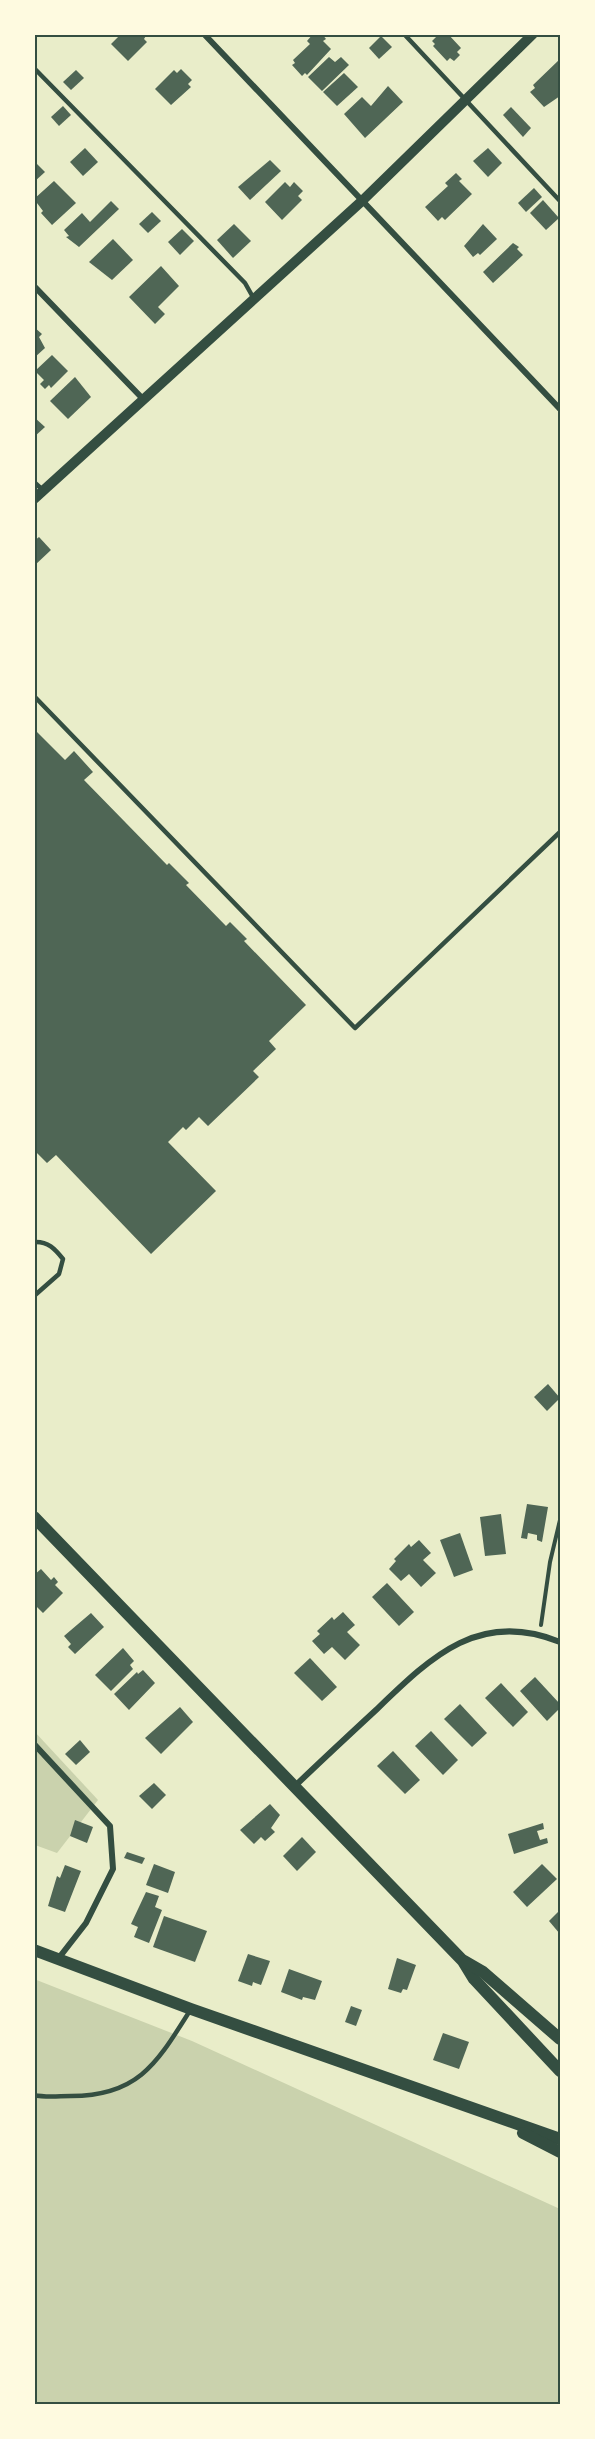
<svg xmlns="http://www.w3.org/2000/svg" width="595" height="2439" font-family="Inter,sans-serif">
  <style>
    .green { fill: #cad2ad }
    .building { fill: #4f6655 }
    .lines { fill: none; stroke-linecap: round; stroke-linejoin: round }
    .path { stroke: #344e41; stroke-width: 4 }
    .service { stroke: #344e41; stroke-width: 4.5 }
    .minor { stroke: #344e41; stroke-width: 6 }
    .tertiary { stroke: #344e41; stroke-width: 10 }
    .secondary { stroke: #344e41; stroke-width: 12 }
    .neatline { fill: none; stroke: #344e41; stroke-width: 2 }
  </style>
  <rect width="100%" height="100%" fill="#e9edc9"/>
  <!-- green -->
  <g class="green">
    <polygon points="34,1731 98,1800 57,1853 35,1845"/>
    <polygon points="34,1979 192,2041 560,2209 560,2404 35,2404"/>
  </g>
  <!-- building -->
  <g class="building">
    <polygon points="121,34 147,34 144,39 147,42 128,61 111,44"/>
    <polygon points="313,34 322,34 326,39 323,41 331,49 307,75 305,73 302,76 292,65 295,63 293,60 310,44 307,41"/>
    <polygon points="439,34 448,34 461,48 457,52 460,55 454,61 450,58 447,61 433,46 435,44 432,41"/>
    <polygon points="381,36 392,47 379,59 369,48"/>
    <polygon points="329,57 335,62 341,57 349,65 322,91 308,77"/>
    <polygon points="560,59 560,96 544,107 530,92 535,88 533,85"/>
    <polygon points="181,69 192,80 188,84 191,87 171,105 155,89 174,70 177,73"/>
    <polygon points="76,70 84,78 71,90 63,82"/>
    <polygon points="344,73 358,87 337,106 323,92"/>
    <polygon points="388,86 403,102 365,138 344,114 362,97 371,106"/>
    <polygon points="63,106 71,115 59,126 51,117"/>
    <polygon points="511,107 531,128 523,137 503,115"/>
    <polygon points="85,148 98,162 83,176 70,162"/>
    <polygon points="488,148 502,163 488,177 473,161"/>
    <polygon points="270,160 281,171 250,200 238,187"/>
    <polygon points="34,161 45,172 34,182"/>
    <polygon points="456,173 462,179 459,181 472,194 445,220 442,217 438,221 425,207 448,186 445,183"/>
    <polygon points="54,181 76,203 52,225 41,213 43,211 34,199"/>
    <polygon points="285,182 290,187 294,182 303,191 298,196 302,200 282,220 265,202"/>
    <polygon points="534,188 542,197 526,212 518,203"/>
    <polygon points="543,200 559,218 546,230 530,213"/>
    <polygon points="111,201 119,209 79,247 66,237 69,236 64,230 82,213 90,222"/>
    <polygon points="152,212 161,221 148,233 139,224"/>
    <polygon points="234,224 251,241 233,258 217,240"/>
    <polygon points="483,224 497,239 480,255 478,253 473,257 464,246"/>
    <polygon points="182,229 194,241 180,255 168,242"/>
    <polygon points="113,239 133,260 112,280 89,262"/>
    <polygon points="513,243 519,247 517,249 523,255 493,283 483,272"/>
    <polygon points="161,266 179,286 158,307 165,314 155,324 129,297"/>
    <polygon points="34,327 42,334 39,337 45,348 34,358"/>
    <polygon points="52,355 68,371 51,388 49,385 45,389 40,384 44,380 35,371"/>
    <polygon points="75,377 91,397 68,419 50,401"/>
    <polygon points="34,417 45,427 34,437"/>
    <polygon points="39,537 51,550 34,566 34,541"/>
    <polygon points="34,729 65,760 74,751 93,772 84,780 167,865 169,863 189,883 186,885 226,926 230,922 247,939 244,941 306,1005 269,1041 276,1049 253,1071 259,1077 208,1126 199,1117 186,1130 183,1127 168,1142 216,1191 151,1254 56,1155 47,1163 36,1152 34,1153"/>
    <polygon points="548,1384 560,1398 547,1411 534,1397"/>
    <polygon points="527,1504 548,1507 542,1542 537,1540 537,1535 528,1533 527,1539 521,1538"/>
    <polygon points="501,1514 506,1554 485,1556 480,1517"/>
    <polygon points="460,1533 473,1570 454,1577 440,1540"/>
    <polygon points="419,1540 431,1553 423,1560 436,1573 421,1587 409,1574 401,1581 389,1569 396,1561 394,1559 409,1544 411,1547"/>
    <polygon points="41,1569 51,1580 54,1577 58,1582 55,1585 63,1593 43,1613 34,1604 34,1575"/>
    <polygon points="387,1583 414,1612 399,1626 372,1597"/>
    <polygon points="343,1612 355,1625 347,1632 360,1645 345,1660 332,1647 324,1654 312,1641 320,1634 317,1631 332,1617 334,1620"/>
    <polygon points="91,1613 104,1627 75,1654 68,1647 71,1644 64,1636"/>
    <polygon points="123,1648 134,1661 130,1665 133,1669 111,1691 95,1675"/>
    <polygon points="310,1658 337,1687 322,1701 294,1673"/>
    <polygon points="143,1670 155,1683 129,1710 114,1694 137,1672 138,1674"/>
    <polygon points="535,1677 560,1704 560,1708 547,1721 520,1691"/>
    <polygon points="501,1683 528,1712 513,1727 485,1698"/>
    <polygon points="460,1704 487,1733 472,1747 444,1719"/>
    <polygon points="180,1707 193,1722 161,1754 145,1738"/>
    <polygon points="431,1731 458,1760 443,1775 415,1746"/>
    <polygon points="80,1740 90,1752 76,1765 65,1754"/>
    <polygon points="393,1751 420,1780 405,1794 377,1766"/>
    <polygon points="154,1783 166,1795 152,1809 139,1796"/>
    <polygon points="270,1804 280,1815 271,1828 275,1832 265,1841 261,1837 254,1844 240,1830"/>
    <polygon points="75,1820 93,1827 87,1843 70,1836"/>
    <polygon points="543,1823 544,1829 537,1831 540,1840 547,1838 548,1843 514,1854 508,1834"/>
    <polygon points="302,1837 316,1852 297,1871 283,1856"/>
    <polygon points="127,1852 145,1858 142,1864 124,1858"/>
    <polygon points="154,1864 175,1872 168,1893 146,1885"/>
    <polygon points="542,1864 557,1879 527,1907 513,1892"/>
    <polygon points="65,1865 81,1871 65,1912 48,1906 57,1876 60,1878"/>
    <polygon points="146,1892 159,1896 155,1907 162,1910 149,1943 134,1937 138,1927 131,1924"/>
    <polygon points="560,1910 560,1934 549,1921"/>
    <polygon points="164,1916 207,1931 195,1962 153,1947"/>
    <polygon points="248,1954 270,1961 261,1985 253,1982 252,1986 238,1981"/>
    <polygon points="397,1958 416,1965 407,1990 403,1989 401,1993 388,1989"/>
    <polygon points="289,1969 322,1981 315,2000 303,1997 302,2000 281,1992"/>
    <polygon points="351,2006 362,2010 356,2026 345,2022"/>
    <polygon points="443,2033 469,2042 459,2069 433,2060"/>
  </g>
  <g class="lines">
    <!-- path -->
    <polyline class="path" points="541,1625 550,1562 560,1520"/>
    <!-- service -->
    <g class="service">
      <polyline points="404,34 560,201"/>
      <polyline points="34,68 245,283 254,299"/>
      <polyline points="34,482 44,491"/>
      <polyline points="34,696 355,1028 560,832"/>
      <path d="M34 1242C48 1241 55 1249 63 1259L59 1274 34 1296"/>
      <path d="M34 2095C46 2098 59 2096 71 2096 140 2096 158 2061 191 2009"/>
    </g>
    <!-- minor -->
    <g class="minor">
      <polyline points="204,34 560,409"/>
      <polyline points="34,286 143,399"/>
      <polyline points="34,1744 110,1826 113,1869 86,1923 58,1959"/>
      <path d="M295 1786C322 1760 349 1735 376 1710 431 1657 479 1609 560 1642"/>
    </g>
    <!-- tertiary -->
    <polyline class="tertiary" points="34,499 363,200 533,34"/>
    <!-- secondary -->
    <g class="secondary">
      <polyline points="34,1517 463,1961 474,1979 560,2071"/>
      <polyline points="34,1950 191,2009 560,2139"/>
      <polyline points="464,1961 483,1972 560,2039"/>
      <polyline points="523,2133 560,2152"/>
    </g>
  </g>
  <!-- border -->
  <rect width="595" height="2439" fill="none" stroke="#fefae0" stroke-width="72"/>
  <rect x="36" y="36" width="523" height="2367" class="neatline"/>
</svg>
